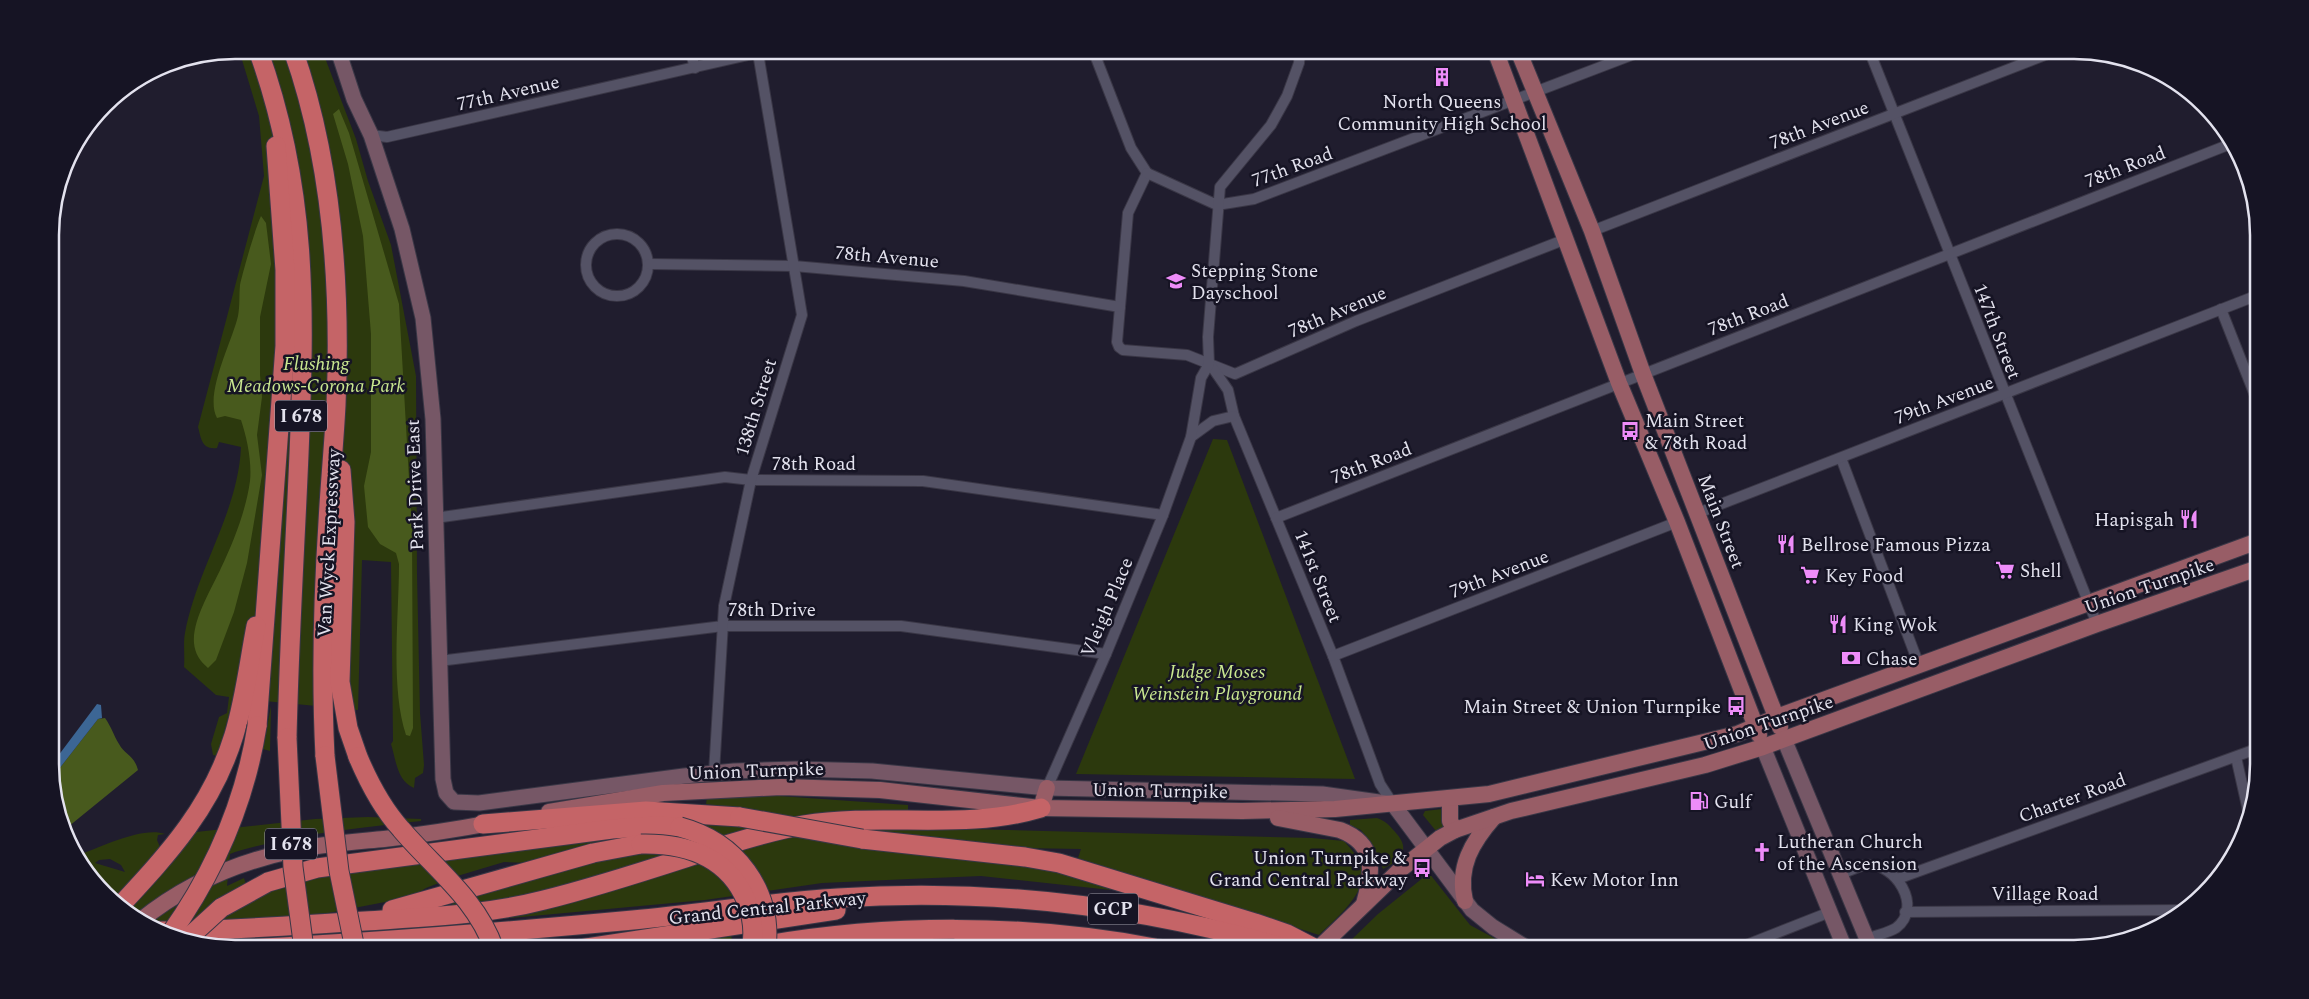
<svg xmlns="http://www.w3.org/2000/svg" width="2309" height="999" font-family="Spectral,serif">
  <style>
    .green { fill: #2c390d; fill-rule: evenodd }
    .forest { fill: #485a1d }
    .water { fill: #3c6695 }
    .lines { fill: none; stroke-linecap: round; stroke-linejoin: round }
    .street-casing { stroke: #3a3746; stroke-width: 12 }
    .secondary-casing { stroke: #3a3746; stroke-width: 17 }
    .primary-casing { stroke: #3a3746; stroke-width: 18 }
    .highway-casing { stroke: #3a3746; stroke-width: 21 }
    .street { stroke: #545265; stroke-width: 10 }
    .secondary { stroke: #765766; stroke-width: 15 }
    .primary { stroke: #985d66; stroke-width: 16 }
    .highway { stroke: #c56467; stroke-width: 19 }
    .highway-bridge-casing { stroke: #3a3746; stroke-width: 21; stroke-linecap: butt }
    .highway-bridge { stroke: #c56467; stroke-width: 19 }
    .labels { text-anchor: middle; stroke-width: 5; stroke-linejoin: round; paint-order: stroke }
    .shield { fill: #161424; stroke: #a6a4b1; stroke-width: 1 }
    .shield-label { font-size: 18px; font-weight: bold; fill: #e3e2ee }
    .street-label { font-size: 19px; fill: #e3e2ee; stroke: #161424 }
    .poi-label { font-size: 19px; fill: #e3e2ee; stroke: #161424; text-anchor: start }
    .park-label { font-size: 19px; font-style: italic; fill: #cae890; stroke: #161424 }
    .rim { fill: none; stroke: #e3e2ee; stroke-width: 2.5 }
  </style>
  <rect width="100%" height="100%" fill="#201d2e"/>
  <!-- green -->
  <g class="green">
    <path d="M239 50H322L356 139 368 181 391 245 416 376 417 574 420 713 424 765 423 773 415 778 414 788C397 781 396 760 391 744L393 741 391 562 362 560 358 710 233 698 218 756 213 755 211 744 219 717 227 713 229 697 216 695 184 667C185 656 183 643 185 633 197 568 238 513 241 447L219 442 217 448C201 450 201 437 198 427L264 176 259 116Z"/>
    <polygon points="1213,439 1227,440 1355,779 1076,774"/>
    <polygon points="271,706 270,751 263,749"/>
    <polygon points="779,796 908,805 908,814 817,814 739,832 549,892 454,908 451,902 622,854 637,855 728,807 706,804 707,797"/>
    <polygon points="1442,809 1446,825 1436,831 1423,815 1425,811"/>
    <path d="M368 817 421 819V821C358 828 296 834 235 852L230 854 227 886 244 878 246 885 274 888 321 874 620 838 532 863 504 862 454 877 426 888 411 897 328 913 223 922 221 946C203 943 181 942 164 935 127 919 96 890 76 856 99 848 142 826 165 834L158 835 157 840 160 847 177 856 196 832 315 819ZM110 859 121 865 125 872 95 863 99 860Z"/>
    <path d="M1377 818C1386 821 1390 826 1396 833 1411 850 1401 860 1383 869L1371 842 1361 830 1350 825V820Z"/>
    <path d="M854 826 1312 838 1344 841C1349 847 1356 854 1359 860 1374 889 1337 917 1319 935L1078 858 1081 849 1021 848 1019 862 1111 885V890L981 876 909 879 822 883 705 900 488 920 768 839Z"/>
    <polygon points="1429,873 1470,925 1514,949 1353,949 1345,946 1378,914"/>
    <polygon points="731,934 732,941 689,949 641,949"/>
  </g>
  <!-- forest -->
  <g class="forest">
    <path d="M339 109 349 133 399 304 412 531 413 728 410 736 406 735C390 686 399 616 399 564L396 553 380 544 368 527 364 486 371 452V334L363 236 348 164 333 114Z"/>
    <path d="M261 216 266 223 271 264 260 317V375L262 397 257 435 262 475 247 563 234 612 216 660 208 668C200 661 195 654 194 643 192 620 212 588 221 568 234 541 246 510 250 481 252 462 247 438 241 420L225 416 217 418C204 394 232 342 238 316 240 306 239 295 240 285 243 271 255 229 261 216Z"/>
    <path d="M105 718C112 728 113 734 119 744 125 755 134 755 138 770L63 831 52 788V778L98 719Z"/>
    <polygon points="1462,942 1483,944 1498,949 1458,949"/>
  </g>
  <!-- water -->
  <polygon class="water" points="97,704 101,705 102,718 98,719 52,778 52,764"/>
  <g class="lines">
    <!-- street casing -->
    <g class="street-casing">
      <g id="street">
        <polyline points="690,50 695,68"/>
        <polyline points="1093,50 1131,148 1147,173"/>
        <polyline points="1869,50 2097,624"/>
        <polyline points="371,135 387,137 770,50"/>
        <polyline points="1147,173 1128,213 1117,342 1119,347 1123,350 1187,355 1235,374 1356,321 1566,239"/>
        <polyline points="1147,173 1217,205 1254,199 1645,50"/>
        <polyline points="1592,231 2058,50"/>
        <circle cx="617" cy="265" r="31"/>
        <polyline points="649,264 794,266 964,281 1120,307"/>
        <polyline points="2221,309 2258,403"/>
        <polyline points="1210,364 1228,390 1234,416 1333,656 1380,784 1393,804"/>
        <polyline points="1191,437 1213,421 1234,416"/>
        <polyline points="1841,458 1919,665"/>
        <polyline points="1698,513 2258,295"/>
        <polyline points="435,518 725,477 751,480 923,481 1163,515"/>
        <polyline points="1276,518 2233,143"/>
        <polyline points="1333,656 1677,522"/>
        <polyline points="439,661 723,626 901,626 1106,654"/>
        <polyline points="2236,757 2249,815"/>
        <polyline points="714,773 724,606 751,480 802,315 758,53"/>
        <polyline points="1047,788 1106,654 1163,515 1191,437 1201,378 1209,364 1208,337 1220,187 1271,125 1287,96 1299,63 1300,50"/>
        <path d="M1840 874C1848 872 1858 866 1866 865 1895 862 1924 907 1896 928 1888 933 1876 935 1867 939"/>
        <polyline points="1897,879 2259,748"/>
        <polyline points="1905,912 2186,910"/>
        <polyline points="1736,949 1830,912"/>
      </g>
    </g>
    <!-- secondary casing -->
    <g class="secondary-casing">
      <g id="secondary">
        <polyline points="338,50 354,99 371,135 402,229 423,318 433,419 443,779 446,793 454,802 479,803 684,776 734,771 796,769 872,771 1047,788 1322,794 1393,804 1472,910 1493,927 1529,949"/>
        <polyline points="1784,739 1871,949"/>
        <polyline points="1763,747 1845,949"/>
      </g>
    </g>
    <!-- primary casing -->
    <g class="primary-casing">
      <g id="primary">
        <polyline points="1495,50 1619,383 1677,522 1759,735"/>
        <polyline points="1518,50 1592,231 1643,374 1780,727"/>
        <polyline points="1450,798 1450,821 1455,830"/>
        <polyline points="1041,808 1047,788"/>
        <polyline points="549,812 663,793 781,787 880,790 1041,808 1242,811 1335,809 1489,794 1737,734 1777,717 2258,541"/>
        <path d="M1278 818 1340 830C1377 844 1373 872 1364 904"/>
        <path d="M1465 901C1457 867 1472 842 1494 817"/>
        <path d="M140 921C183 886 235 863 290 851 320 844 352 842 384 839 421 835 459 829 496 822"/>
        <polyline points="1318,949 1401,869 1440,838 1455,830 1511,811 1705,765 1763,747 2097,624 2258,568"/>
      </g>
    </g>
    <!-- highway casing -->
    <g class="highway-casing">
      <g id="highway">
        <path d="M258 50C308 188 305 310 299 454 295 548 289 643 287 738"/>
        <path d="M293 50C333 163 341 286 336 405 334 444 330 483 328 522 323 600 321 678 325 756"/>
        <polyline points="341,470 345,522 340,682 348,728 358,757"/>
        <polyline points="257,726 285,346 285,270 276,146"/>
        <polyline points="483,824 646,811 740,817"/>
        <polyline points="862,839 1025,857 1059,863 1255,923 1287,934 1316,949"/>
        <path d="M119 907C169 853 212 807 234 735 245 699 249 662 256 626"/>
        <polyline points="221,908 268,882 317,868 612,829 655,826 680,827"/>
        <polyline points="392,910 593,853 641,844"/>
        <path d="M158 931C227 931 296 925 365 921 425 917 486 915 544 900 601 886 657 867 713 849 743 840 773 830 804 825 883 812 964 831 1041 808"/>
        <path d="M750 948C885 923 1026 923 1160 949"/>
        <path d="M242 949C372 943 503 932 633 920 701 914 769 902 838 898 990 888 1142 906 1288 949"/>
        <polyline points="580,949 836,910"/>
        <polyline points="947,949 1017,949"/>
      </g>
    </g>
    <!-- street -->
    <use href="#street" class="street"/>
    <!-- secondary -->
    <use href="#secondary" class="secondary"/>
    <!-- primary -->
    <use href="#primary" class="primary"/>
    <!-- highway -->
    <use href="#highway" class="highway"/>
    <!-- highway-bridge casing -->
    <g class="highway-bridge-casing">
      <g id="highway-bridge">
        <polyline points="287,738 293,867 304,949"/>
        <polyline points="325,756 339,871 355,949"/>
        <path d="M358 757C369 783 382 808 401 829 434 868 477 899 494 949"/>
        <polyline points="740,817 862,839"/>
        <path d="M680 827C736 842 773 890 766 949"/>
        <path d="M641 844C685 843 727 856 746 900 752 915 755 932 751 949"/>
        <path d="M169 936C214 873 245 802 257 726"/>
        <polyline points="187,939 221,908"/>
      </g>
    </g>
    <!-- highway-bridge -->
    <use href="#highway-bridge" class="highway-bridge"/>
  </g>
  <!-- icons -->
  <defs>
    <g id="building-bare" transform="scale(1.5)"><path d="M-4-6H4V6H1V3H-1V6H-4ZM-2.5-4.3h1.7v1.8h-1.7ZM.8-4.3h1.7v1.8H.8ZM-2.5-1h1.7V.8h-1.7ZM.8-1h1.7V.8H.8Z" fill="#ee8cf9" stroke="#161424" stroke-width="2.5" paint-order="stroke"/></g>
    <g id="school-bare" transform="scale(1.5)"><path d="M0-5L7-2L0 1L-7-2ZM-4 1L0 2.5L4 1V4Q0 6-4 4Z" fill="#ee8cf9" stroke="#161424" stroke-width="2.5" paint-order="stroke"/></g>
    <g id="bus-bare" transform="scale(1.5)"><path d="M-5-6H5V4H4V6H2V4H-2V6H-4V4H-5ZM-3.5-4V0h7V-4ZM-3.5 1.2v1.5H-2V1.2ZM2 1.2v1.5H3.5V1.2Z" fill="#ee8cf9" stroke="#161424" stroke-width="2.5" paint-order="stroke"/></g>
    <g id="restaurant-bare" transform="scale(1.5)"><path d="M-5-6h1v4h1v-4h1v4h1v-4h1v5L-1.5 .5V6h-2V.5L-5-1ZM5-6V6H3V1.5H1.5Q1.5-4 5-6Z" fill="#ee8cf9" stroke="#161424" stroke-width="2.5" paint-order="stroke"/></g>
    <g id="supermarket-bare" transform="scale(1.5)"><path d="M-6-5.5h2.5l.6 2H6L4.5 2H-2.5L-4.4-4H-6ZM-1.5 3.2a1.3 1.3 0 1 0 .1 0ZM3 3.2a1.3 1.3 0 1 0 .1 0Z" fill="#ee8cf9" stroke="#161424" stroke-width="2.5" paint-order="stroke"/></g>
    <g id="bank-bare" transform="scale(1.5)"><path d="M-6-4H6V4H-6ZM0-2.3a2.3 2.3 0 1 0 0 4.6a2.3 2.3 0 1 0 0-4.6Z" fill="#ee8cf9" stroke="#161424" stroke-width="2.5" paint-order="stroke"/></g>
    <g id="fuel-bare" transform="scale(1.5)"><path d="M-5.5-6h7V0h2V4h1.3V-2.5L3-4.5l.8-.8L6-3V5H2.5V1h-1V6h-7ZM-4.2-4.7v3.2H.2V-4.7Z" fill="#ee8cf9" stroke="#161424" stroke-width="2.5" paint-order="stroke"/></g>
    <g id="church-bare" transform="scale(1.5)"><path d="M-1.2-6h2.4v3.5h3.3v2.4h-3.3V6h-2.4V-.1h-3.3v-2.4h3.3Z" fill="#ee8cf9" stroke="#161424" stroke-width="2.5" paint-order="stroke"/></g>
    <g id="hotel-bare" transform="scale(1.5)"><path d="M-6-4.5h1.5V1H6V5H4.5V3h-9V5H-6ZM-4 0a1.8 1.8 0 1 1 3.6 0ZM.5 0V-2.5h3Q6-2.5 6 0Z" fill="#ee8cf9" stroke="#161424" stroke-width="2.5" paint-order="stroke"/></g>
  </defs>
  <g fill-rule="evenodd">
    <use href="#building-bare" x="1442" y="77"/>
    <use href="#school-bare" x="1176" y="281"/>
    <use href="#bus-bare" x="1630" y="431"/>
    <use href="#restaurant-bare" x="2189" y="519"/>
    <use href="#restaurant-bare" x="1786" y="544"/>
    <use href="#supermarket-bare" x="2005" y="570"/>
    <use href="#supermarket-bare" x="1810" y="575"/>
    <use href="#restaurant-bare" x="1838" y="624"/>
    <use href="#bank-bare" x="1851" y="658"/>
    <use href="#bus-bare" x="1736" y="706"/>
    <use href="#fuel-bare" x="1699" y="801"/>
    <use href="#church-bare" x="1762" y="852"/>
    <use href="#bus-bare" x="1422" y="868"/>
    <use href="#hotel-bare" x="1535" y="879"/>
  </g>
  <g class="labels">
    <!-- shield labels -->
    <g class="shield">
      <rect x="275" y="400.5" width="52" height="31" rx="4"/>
      <rect x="265" y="828.5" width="52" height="31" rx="4"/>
      <rect x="1088" y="893.5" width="50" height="31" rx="4"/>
    </g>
    <g class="shield-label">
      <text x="301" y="422">I 678</text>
      <text x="291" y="850">I 678</text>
      <text x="1113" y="915">GCP</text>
    </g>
    <!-- street labels -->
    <g class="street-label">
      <text transform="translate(508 92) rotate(-13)" y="7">77th Avenue</text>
      <text transform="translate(1819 124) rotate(-21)" y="7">78th Avenue</text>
      <text transform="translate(1292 166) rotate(-20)" y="7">77th Road</text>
      <text transform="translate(2125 166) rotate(-21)" y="7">78th Road</text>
      <text transform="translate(887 256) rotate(5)" y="7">78th Avenue</text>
      <text transform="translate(1337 311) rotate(-23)" y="7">78th Avenue</text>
      <text transform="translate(1748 314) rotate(-21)" y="7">78th Road</text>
      <text transform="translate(1998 331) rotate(69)" y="7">147th Street</text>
      <text transform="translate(1944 399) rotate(-21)" y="7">79th Avenue</text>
      <text transform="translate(755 407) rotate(-73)" y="7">138th Street</text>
      <text transform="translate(1371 462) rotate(-21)" y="7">78th Road</text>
      <text x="814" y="470">78th Road</text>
      <text transform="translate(414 485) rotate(-92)" y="7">Park Drive East</text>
      <text transform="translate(1722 521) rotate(69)" y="7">Main Street</text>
      <text transform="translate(328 543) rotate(-87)" y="7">Van Wyck Expressway</text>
      <text transform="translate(1499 573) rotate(-21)" y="7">79th Avenue</text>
      <text transform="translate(1319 576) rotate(68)" y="7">141st Street</text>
      <text transform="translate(2149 585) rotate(-19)" y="7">Union Turnpike</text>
      <text transform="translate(1106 607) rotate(-67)" y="7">Vleigh Place</text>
      <text x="772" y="616">78th Drive</text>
      <text transform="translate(1768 722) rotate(-19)" y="7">Union Turnpike</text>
      <text transform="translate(756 770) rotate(-2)" y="7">Union Turnpike</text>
      <text transform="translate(1160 790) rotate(1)" y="7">Union Turnpike</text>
      <text transform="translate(2072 797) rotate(-20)" y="7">Charter Road</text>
      <text x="2045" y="900">Village Road</text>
      <text transform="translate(767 907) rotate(-6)" y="7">Grand Central Parkway</text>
    </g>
    <!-- poi labels -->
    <g class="poi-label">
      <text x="1442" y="108" text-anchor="middle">North Queens<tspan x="1442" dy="22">Community High School</tspan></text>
      <text x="1191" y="277">Stepping Stone<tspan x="1191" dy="22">Dayschool</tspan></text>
      <text x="1645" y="427">Main Street<tspan x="1645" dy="22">&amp; 78th Road</tspan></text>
      <text x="2174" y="526" text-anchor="end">Hapisgah</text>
      <text x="1801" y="551">Bellrose Famous Pizza</text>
      <text x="2020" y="577">Shell</text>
      <text x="1825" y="582">Key Food</text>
      <text x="1853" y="631">King Wok</text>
      <text x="1866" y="665">Chase</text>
      <text x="1721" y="713" text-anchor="end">Main Street &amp; Union Turnpike</text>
      <text x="1714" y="808">Gulf</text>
      <text x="1777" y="848">Lutheran Church<tspan x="1777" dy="22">of the Ascension</tspan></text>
      <text x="1407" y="864" text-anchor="end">Union Turnpike &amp;<tspan x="1407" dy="22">Grand Central Parkway</tspan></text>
      <text x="1550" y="886">Kew Motor Inn</text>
    </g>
    <!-- park labels -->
    <g class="park-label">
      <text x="316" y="370">Flushing<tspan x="316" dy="22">Meadows-Corona Park</tspan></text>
      <text x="1217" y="678">Judge Moses<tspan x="1217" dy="22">Weinstein Playground</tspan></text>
    </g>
  </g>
  <!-- crop -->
  <path d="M0 0H2309V999H0ZM235 59H2074A176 176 0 0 1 2250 235V764A176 176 0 0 1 2074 940H235A176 176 0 0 1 59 764V235A176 176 0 0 1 235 59Z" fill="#161424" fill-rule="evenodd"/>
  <path class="rim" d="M235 59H2074A176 176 0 0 1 2250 235V764A176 176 0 0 1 2074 940H235A176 176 0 0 1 59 764V235A176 176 0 0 1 235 59Z"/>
</svg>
